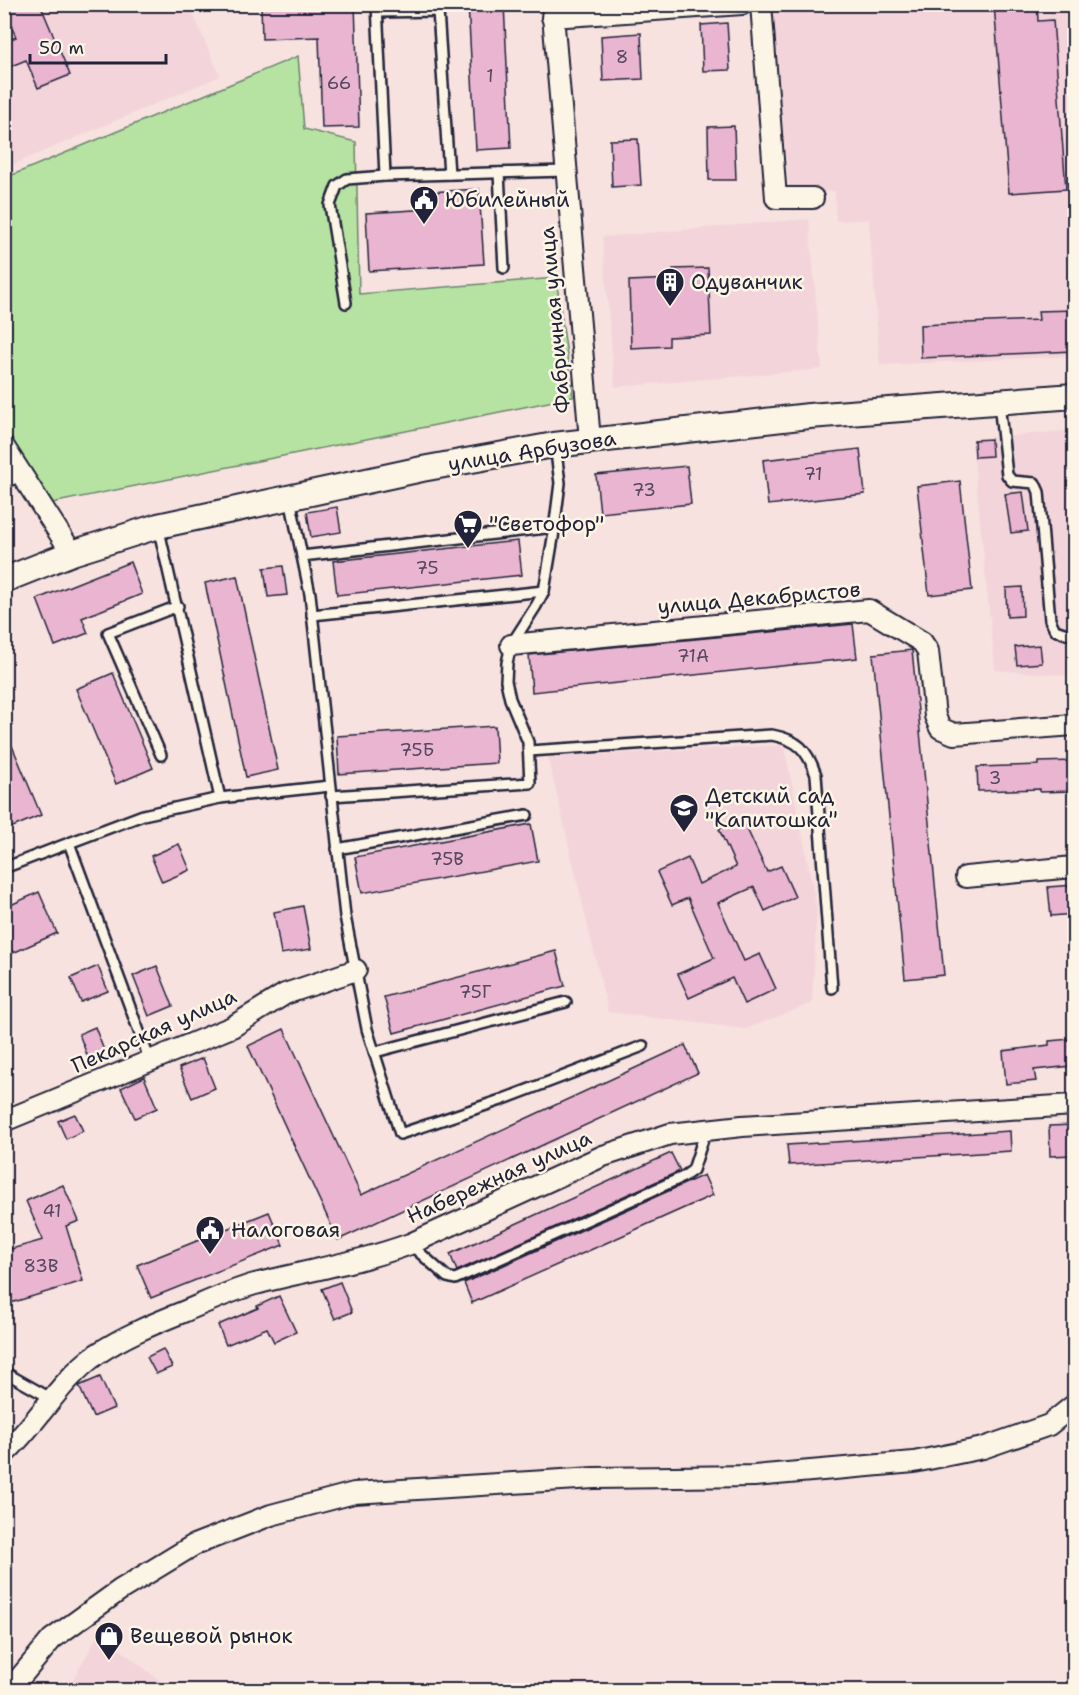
<svg xmlns="http://www.w3.org/2000/svg" width="1079" height="1695" font-family="'Shantell Sans',sans-serif">
  <style>
    .built { fill: #f3d4da }
    .green { fill: #b6e3a1; stroke: #6c826e; stroke-width: 1.5 }
    .building { fill: #eab5d0; stroke: #22223b; stroke-width: 1.5 }
    .lines { fill: none; stroke-linecap: round; stroke-linejoin: round }
    .service-casing { stroke: #22223b; stroke-width: 14 }
    .minor-casing { stroke: #22223b; stroke-width: 24 }
    .tertiary-casing { stroke: #22223b; stroke-width: 28 }
    .service { stroke: #fcf5e5; stroke-width: 9 }
    .minor { stroke: #fcf5e5; stroke-width: 20 }
    .tertiary { stroke: #fcf5e5; stroke-width: 24 }
    .labels { text-anchor: middle; stroke-width: 5; stroke-linejoin: round; paint-order: stroke }
    .number-label { font-size: 18px; fill: #544760 }
    .poi-label { font-size: 21px; fill: #22223b; stroke: #fcf5e5; text-anchor: start }
    .street-label { font-size: 21px; fill: #22223b; stroke: #fcf5e5 }
  </style>
  <rect width="100%" height="100%" fill="#f7e2df"/>
  <filter id="ink" filterUnits="userSpaceOnUse"><feTurbulence type="fractalNoise" baseFrequency=".0167" numOctaves="2"/><feDisplacementMap in="SourceGraphic" scale="12" xChannelSelector="R" yChannelSelector="G"/><feConvolveMatrix kernelMatrix="1 2 1 2 8 2 1 2 1" color-interpolation-filters="sRGB"/></filter>
  <g filter="url(#ink)">
    <!-- built -->
    <g class="built">
      <polygon points="822,4 1074,5 1074,356 880,365 869,219 836,221 835,191 790,193 770,8"/>
      <polygon points="5,5 189,5 220,76 5,168"/>
      <polygon points="809,219 822,369 615,387 602,237"/>
      <polygon points="1074,430 1074,676 995,670 972,440"/>
      <polygon points="784,745 817,908 812,1003 746,1029 608,1012 548,757"/>
      <polygon points="99,1633 172,1690 67,1690"/>
    </g>
    <!-- green -->
    <polygon class="green" points="298,56 304,129 356,142 359,294 556,278 573,397 52,503 5,428 5,178"/>
    <!-- building -->
    <g class="building">
      <polygon points="4,4 40,4 70,75 38,88 26,60 4,69 4,42 16,37 4,9"/>
      <polygon points="261,4 355,4 359,127 322,128 319,37 262,39"/>
      <polygon points="468,4 504,4 511,148 476,150"/>
      <polygon points="994,4 1037,4 1038,21 1053,20 1066,189 1009,193"/>
      <polygon points="727,23 730,70 703,71 701,25"/>
      <polygon points="641,33 643,79 603,81 601,36"/>
      <polygon points="734,126 736,180 709,180 708,127"/>
      <polygon points="638,139 641,185 612,187 610,140"/>
      <polygon points="479,189 484,264 369,271 366,213 430,209 429,192"/>
      <polygon points="708,268 711,335 669,337 669,346 631,348 629,281 673,279 673,269"/>
      <polygon points="1074,310 1074,351 921,358 920,325 1039,320 1038,311"/>
      <polygon points="991,439 992,456 975,457 974,440"/>
      <polygon points="860,449 865,494 768,505 763,460"/>
      <polygon points="687,466 691,504 600,513 596,475"/>
      <polygon points="960,481 972,590 929,595 917,486"/>
      <polygon points="1023,492 1028,531 1011,533 1005,494"/>
      <polygon points="337,507 341,532 311,537 307,512"/>
      <polygon points="518,541 522,575 337,595 333,561"/>
      <polygon points="130,562 142,594 82,618 88,633 55,646 37,599"/>
      <polygon points="283,566 287,595 268,597 264,568"/>
      <polygon points="237,576 278,770 246,777 205,583"/>
      <polygon points="1022,587 1023,616 1007,617 1006,588"/>
      <polygon points="853,624 857,658 532,692 529,655"/>
      <polygon points="1040,645 1042,663 1017,665 1015,647"/>
      <polygon points="912,650 944,975 905,979 873,654"/>
      <polygon points="113,673 153,768 116,784 76,689"/>
      <polygon points="495,726 497,763 339,774 337,736"/>
      <polygon points="5,729 41,815 8,829 4,821"/>
      <polygon points="1074,761 1074,791 1040,792 1040,789 978,791 977,767 1039,765 1039,762"/>
      <polygon points="742,818 767,872 781,866 795,897 765,911 754,887 718,903 744,961 760,954 776,989 744,1004 732,978 689,998 678,974 714,958 688,898 672,905 657,872 688,858 699,884 736,867 719,829"/>
      <polygon points="531,824 538,861 362,893 355,857"/>
      <polygon points="179,844 190,870 162,882 151,856"/>
      <polygon points="1074,885 1074,914 1051,916 1048,887"/>
      <polygon points="39,892 57,933 13,953 4,934 4,908"/>
      <polygon points="303,906 311,949 281,954 274,912"/>
      <polygon points="556,951 565,986 394,1033 384,997"/>
      <polygon points="98,966 108,991 81,1002 71,978"/>
      <polygon points="157,966 173,1006 149,1016 133,976"/>
      <polygon points="95,1027 105,1053 89,1060 79,1034"/>
      <polygon points="284,1029 361,1195 685,1045 698,1073 338,1240 248,1046"/>
      <polygon points="1070,1039 1072,1066 1034,1070 1036,1081 1006,1084 1003,1051 1049,1045 1049,1041"/>
      <polygon points="203,1058 215,1088 192,1098 179,1068"/>
      <polygon points="144,1077 157,1108 135,1118 121,1088"/>
      <polygon points="75,1114 83,1131 66,1139 58,1121"/>
      <polygon points="1074,1125 1074,1155 1050,1156 1049,1126"/>
      <polygon points="1010,1131 1011,1151 789,1165 787,1145"/>
      <polygon points="671,1153 680,1171 457,1271 450,1254"/>
      <polygon points="704,1175 713,1195 472,1303 464,1283"/>
      <polygon points="63,1185 79,1221 66,1226 83,1281 4,1305 4,1251 43,1240 26,1201"/>
      <polygon points="269,1212 283,1245 151,1298 137,1265"/>
      <polygon points="340,1282 352,1312 335,1319 322,1289"/>
      <polygon points="279,1296 296,1332 274,1342 267,1328 226,1345 218,1325 258,1308 257,1306"/>
      <polygon points="163,1349 172,1367 156,1374 147,1357"/>
      <polygon points="100,1377 114,1408 93,1417 79,1386"/>
    </g>
    <g class="lines">
      <!-- service casing -->
      <g class="service-casing">
        <g id="service">
          <polyline points="377,4 385,176 566,171"/>
          <polyline points="378,12 438,11 449,174"/>
          <polyline points="499,173 504,268"/>
          <polyline points="346,303 330,205 337,186 347,179 385,176"/>
          <polyline points="999,403 1007,475 1012,481 1035,483 1039,492 1050,620 1055,630 1067,634 1074,634"/>
          <polyline points="4,483 23,475"/>
          <polyline points="290,499 310,594 345,916 367,1029 400,1134 501,1100 643,1046"/>
          <polyline points="158,526 220,798 330,786"/>
          <polyline points="302,556 555,527"/>
          <polyline points="312,615 544,591"/>
          <path d="M529 751 772 735C798 740 807 749 816 775L832 988"/>
          <polyline points="161,755 108,633 178,606"/>
          <polyline points="331,796 530,783 528,742 510,699 506,681 507,663 511,645 536,606 544,591 553,538 560,483 555,445"/>
          <polyline points="337,849 527,815"/>
          <polyline points="4,868 69,843"/>
          <polyline points="375,1052 566,1002"/>
          <polyline points="150,1061 69,843 143,815 220,798"/>
          <polyline points="410,1244 447,1277 455,1279 683,1177 693,1170 706,1130"/>
          <polyline points="4,1372 52,1399"/>
        </g>
      </g>
      <!-- minor casing -->
      <g class="minor-casing">
        <g id="minor">
          <polyline points="552,4 590,440"/>
          <polyline points="761,4 776,198 813,198"/>
          <polyline points="552,17 742,4"/>
          <polyline points="4,447 72,553"/>
          <polyline points="511,645 869,610 922,642 928,651 935,716 940,728 954,734 1074,725"/>
          <polyline points="966,877 1074,867"/>
          <polyline points="4,1121 232,1027 285,994 356,970"/>
          <path d="M4 1454C38 1423 59 1381 97 1354 124 1336 153 1324 183 1312 207 1302 230 1291 255 1284 308 1270 358 1263 410 1244L603 1156 670 1134 742 1126 1074 1105"/>
          <polyline points="13,1690 18,1680 52,1639 120,1590 194,1545 271,1515 354,1493 594,1478 754,1476 914,1462 983,1448 1049,1425 1074,1405"/>
        </g>
      </g>
      <!-- tertiary casing -->
      <g class="tertiary-casing">
        <polyline id="tertiary" points="4,580 72,553 158,526 422,469 554,445 809,416 1074,396"/>
      </g>
      <!-- service -->
      <use href="#service" class="service"/>
      <!-- minor -->
      <use href="#minor" class="minor"/>
      <!-- tertiary -->
      <use href="#tertiary" class="tertiary"/>
    </g>
  </g>
  <!-- icons -->
  <defs>
    <g id="civic-pin" transform="scale(1.5)"><path d="M0 17L-7.5 6A9.5 9.5 0 1 1 7.5 6Z" fill="#22223b" stroke="#fcf5e5"/><path d="M-.6-6.5H3V-4.5H.6V-3L4-1V1h2V6H-6V1h2V-1L-.6-3ZM-1.2 2.5V6h2.4V2.5Z" fill="#fff"/></g>
    <g id="building-pin" transform="scale(1.5)"><path d="M0 17L-7.5 6A9.5 9.5 0 1 1 7.5 6Z" fill="#22223b" stroke="#fcf5e5"/><path d="M-4-6H4V6H1V3H-1V6H-4ZM-2.5-4.3h1.7v1.8h-1.7ZM.8-4.3h1.7v1.8H.8ZM-2.5-1h1.7V.8h-1.7ZM.8-1h1.7V.8H.8Z" fill="#fff"/></g>
    <g id="supermarket-pin" transform="scale(1.5)"><path d="M0 17L-7.5 6A9.5 9.5 0 1 1 7.5 6Z" fill="#22223b" stroke="#fcf5e5"/><path d="M-6-5.5h2.5l.6 2H6L4.5 2H-2.5L-4.4-4H-6ZM-1.5 3.2a1.3 1.3 0 1 0 .1 0ZM3 3.2a1.3 1.3 0 1 0 .1 0Z" fill="#fff"/></g>
    <g id="school-pin" transform="scale(1.5)"><path d="M0 17L-7.5 6A9.5 9.5 0 1 1 7.5 6Z" fill="#22223b" stroke="#fcf5e5"/><path d="M0-5L7-2L0 1L-7-2ZM-4 1L0 2.5L4 1V4Q0 6-4 4Z" fill="#fff"/></g>
    <g id="shop-pin" transform="scale(1.5)"><path d="M0 17L-7.5 6A9.5 9.5 0 1 1 7.5 6Z" fill="#22223b" stroke="#fcf5e5"/><path d="M-5-2.5h2.3a2.7 3.5 0 0 1 5.4 0H5L5.5 6h-11ZM-1.5-2.5h3a1.5 2.3 0 0 0-3 0Z" fill="#fff"/></g>
  </defs>
  <g fill-rule="evenodd">
    <use href="#civic-pin" x="424" y="200"/>
    <use href="#building-pin" x="670" y="282"/>
    <use href="#supermarket-pin" x="468" y="524"/>
    <use href="#school-pin" x="684" y="808"/>
    <use href="#civic-pin" x="210" y="1230"/>
    <use href="#shop-pin" x="109" y="1636"/>
  </g>
  <g class="labels">
    <!-- number labels -->
    <g class="number-label">
      <text x="622" y="63">8</text>
      <text x="490" y="82">1</text>
      <text x="339" y="89">66</text>
      <text x="813" y="480">71</text>
      <text x="644" y="496">73</text>
      <text x="427" y="574">75</text>
      <text x="693" y="662">71А</text>
      <text x="417" y="756">75Б</text>
      <text x="995" y="784">3</text>
      <text x="447" y="865">75В</text>
      <text x="475" y="998">75Г</text>
      <text x="52" y="1217">41</text>
      <text x="41" y="1272">83В</text>
    </g>
    <!-- poi labels -->
    <g class="poi-label">
      <text x="445" y="207">Юбилейный</text>
      <text x="691" y="289">Одуванчик</text>
      <text x="489" y="531">"Светофор"</text>
      <text x="705" y="803">Детский сад<tspan x="705" dy="24">"Капитошка"</tspan></text>
      <text x="231" y="1237">Налоговая</text>
      <text x="130" y="1643">Вещевой рынок</text>
    </g>
    <!-- street labels -->
    <g class="street-label">
      <text transform="translate(555 320) rotate(-95)" y="7">Фабричная улица</text>
      <text transform="translate(532 451) rotate(-9)" y="7">улица Арбузова</text>
      <text transform="translate(759 598) rotate(-5)" y="7">улица Декабристов</text>
      <text transform="translate(154 1031) rotate(-24)" y="7">Пекарская улица</text>
      <text transform="translate(499 1177) rotate(-24)" y="7">Набережная улица</text>
    </g>
  </g>
  <!-- margin -->
  <rect width="1079" height="1695" fill="none" stroke="#fcf5e5" stroke-width="24"/>
  <rect x="12" y="12" width="1055" height="1671" fill="none" stroke="#22223b" stroke-width="2" filter="url(#ink)"/>
  <!-- scale -->
  <path d="M30 54v9h136v-9" fill="none" stroke="#22223b" stroke-width="3"/>
  <text x="39" y="54" font-size="18" fill="#22223b" stroke="#fcf5e5" stroke-width="4.5" paint-order="stroke">50 m</text>
</svg>
